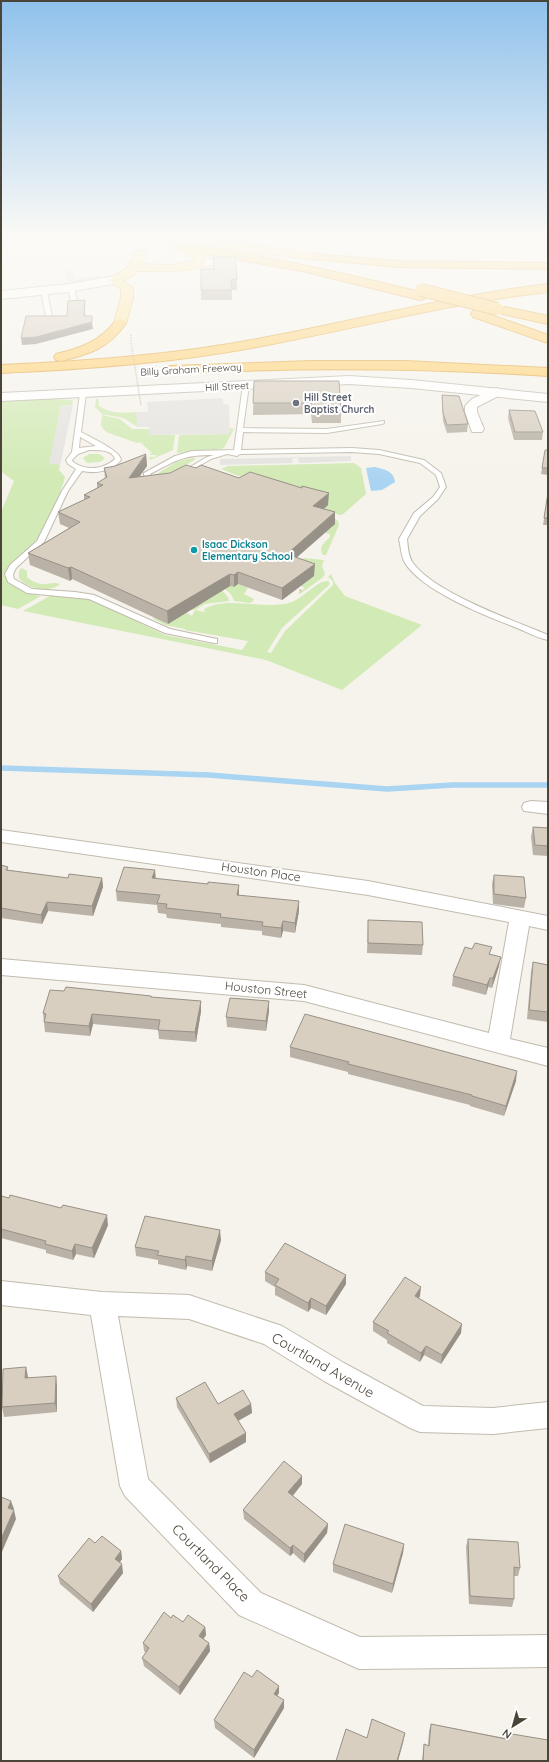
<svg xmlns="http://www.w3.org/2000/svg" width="549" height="1762" font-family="Quicksand,sans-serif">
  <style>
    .green { fill: #d2eab5 }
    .parking { fill: #e5e3e0 }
    .water { fill: #a9d4f2 }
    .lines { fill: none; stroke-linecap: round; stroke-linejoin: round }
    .stream { stroke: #a9d4f2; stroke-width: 5.5 }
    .service-casing { stroke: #c2bbae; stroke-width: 2 }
    .minor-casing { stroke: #c2bbae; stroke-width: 2 }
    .tertiary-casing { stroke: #c2bbae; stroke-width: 2 }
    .primary-casing { stroke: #e6c16a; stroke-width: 2 }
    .motorway-casing { stroke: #e0a43c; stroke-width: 2 }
    .path-far1 { stroke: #c4b79f; stroke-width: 1.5; stroke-dasharray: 1 1; stroke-linecap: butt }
    .path { stroke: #c4b79f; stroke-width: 2; stroke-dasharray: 1.5 1.5; stroke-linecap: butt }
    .service { fill: #fff; fill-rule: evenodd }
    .minor { fill: #fff; fill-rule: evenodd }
    .tertiary { fill: #fff; fill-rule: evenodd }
    .primary { fill: #ffe39c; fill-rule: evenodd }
    .motorway { fill: #ffcf6e; fill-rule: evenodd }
    .motorway-bridge-casing { stroke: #e0a43c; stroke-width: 14; stroke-linecap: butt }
    .path-bridge { stroke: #c4b79f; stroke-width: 1.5; stroke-dasharray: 1 1; stroke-linecap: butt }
    .motorway-bridge { stroke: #ffcf6e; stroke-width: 12 }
    .wall { fill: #bab2a6 }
    .shaded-wall { fill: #979187 }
    .building { fill: #d8cfc1; stroke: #979187 }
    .worship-dot { fill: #6b7280; stroke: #fff; stroke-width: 1.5 }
    .culture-dot { fill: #0f9aa8; stroke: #fff; stroke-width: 1.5 }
    .labels { text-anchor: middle; stroke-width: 4; stroke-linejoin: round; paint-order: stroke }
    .far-street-label { font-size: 10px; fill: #4b4439; stroke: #fff }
    .far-worship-label { font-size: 10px; font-weight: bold; fill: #5b616d; stroke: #fff; text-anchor: start }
    .far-culture-label { font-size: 10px; font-weight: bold; fill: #0d838f; stroke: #fff; text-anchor: start }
    .street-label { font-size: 12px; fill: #4b4439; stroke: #fff }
    .near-street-label { font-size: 14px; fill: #4b4439; stroke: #fff }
  </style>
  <rect width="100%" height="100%" fill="#f6f3ec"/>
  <!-- green -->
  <g class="green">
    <path d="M50 399 73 400 72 405 61 406 50 464H57L60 466 59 470 65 477C63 489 43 532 36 541 28 551 16 556 9 566 0 586 28 594 41 596L18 609 1 605V512L14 481 3 473 1 467V401Z"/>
    <path d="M96 399H98L99 406C111 414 122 413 136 412L138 427 123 418 102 414 95 407Z"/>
    <polygon points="102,415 120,419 132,429 149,429 150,435 175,435 173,450 150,460 149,457 155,457 157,455 149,455 152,453 140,442 137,443 106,432 101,426"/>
    <polygon points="230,428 234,429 224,448 216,450 177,453 179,435 229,434"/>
    <polygon points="89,454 99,454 105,458 100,462 87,463 83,458"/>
    <polygon points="193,458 196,459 166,477 155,475 178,461"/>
    <polygon points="354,463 361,468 366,494 342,515 340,515 324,510 221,469 228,466"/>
    <path d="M334 518 338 521 339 525 326 555H323C318 547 324 543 330 537V534L325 533 334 524Z"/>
    <polygon points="304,558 324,560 322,566 325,574 322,578 300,594 298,593 305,588 301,586 314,576 302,560"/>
    <path d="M21 568 27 571V577C42 590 51 580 60 584 49 594 27 589 19 578V572Z"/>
    <path d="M331 574 335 583 345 596 422 625 342 690 266 660 23 611 50 596H68L83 598 96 602 165 635 242 650 248 641 185 630V629L165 625 152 618 187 613 192 616 195 610H191L209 599 221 589 228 597 229 601 205 604 195 610 205 612 204 609C228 595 265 611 292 602 303 598 318 580 328 581L330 584 327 587 282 628 267 652 271 653 285 631 333 585V581L328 577Z"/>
    <polygon points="215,581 234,587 238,584 248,588 244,594 254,599 253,601 250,603 234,601 231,594"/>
  </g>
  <!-- parking -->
  <g class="parking">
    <polygon points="65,270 73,270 75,278 99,276 99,278 70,283 65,278"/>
    <polygon points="222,398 224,404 229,405 230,434 149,435 149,427 138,427 136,412 148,412 147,402"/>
    <polygon points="73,405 60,466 57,464 49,464 61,406"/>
    <polygon points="351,456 351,461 299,463 298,458 295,458 292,459 293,463 220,465 220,459"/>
  </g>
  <!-- water -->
  <path class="water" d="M375 467C384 469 394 471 395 482L382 490 371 491 366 468Z"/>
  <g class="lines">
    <!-- stream -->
    <polyline class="stream" points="1,768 209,775 387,789 453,785 548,785"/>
    <!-- service casing -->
    <g class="service-casing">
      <g id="service">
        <polygon points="14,236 20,236 8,245 4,245 4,243"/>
        <polygon points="34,236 51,238 64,236 51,242 34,238"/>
        <polygon points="71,286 74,288 78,305 75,307 72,305 68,288"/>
        <polygon points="44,289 47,291 52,317 49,319 46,317 41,291"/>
        <path d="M246 383 249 385 243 428 327 429 384 421V423L382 424 327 433 243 432 241 450 352 448 379 450 424 460 441 473 446 487 438 499 420 516 407 539C408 547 408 556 413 563 435 593 512 620 548 635V640C537 638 527 632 517 628 486 616 422 591 405 563 401 556 401 547 399 539L414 513 433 497 440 487 436 475 420 463 379 454 352 452 240 454 237 456 227 454 211 459 184 475H180V473L207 457 214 455C183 455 177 460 150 474L153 478 161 480V482L149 480 144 475V473L175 456 192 451 234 450 243 385Z"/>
        <path d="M83 392 86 394 81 432C90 437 121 451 121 460 112 471 96 474 82 471L68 491 44 542 16 568 13 574 14 579 32 589 75 592 94 595 170 629 217 639V643H214L165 633 89 599 27 593 8 582 5 574 10 565 37 541 62 491 76 469 68 464 66 460 72 452 80 394ZM80 437 96 446 79 448ZM89 450C98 450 112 449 115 459 103 470 86 471 73 462L72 460 78 454Z"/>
      </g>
    </g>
    <!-- minor casing -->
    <g class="minor-casing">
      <g id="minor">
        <polygon points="370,236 418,236 413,239 317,246 312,243 317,240"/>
        <polygon points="228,256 232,257 233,259 232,261 200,267 195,264 200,261"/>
        <polygon points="496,388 500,389 502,392 500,395 477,407 477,412 484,429 482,432 472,432 465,412 465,406 472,399"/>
        <polygon points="531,801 548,802 548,814 524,811 522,807 524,803"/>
        <polygon points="1,830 368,881 548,916 548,930 529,926 510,1039 548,1048 548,1066 304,1001 1,975 1,959 304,985 489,1033 509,922 368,895 1,842"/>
        <polygon points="1,1281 102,1292 189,1295 282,1326 344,1363 423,1406 493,1408 548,1402 548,1428 493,1434 420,1432 410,1428 324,1381 264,1344 189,1319 118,1316 148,1479 261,1593 360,1637 548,1635 548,1667 359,1669 239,1615 125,1496 120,1486 91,1315 1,1305"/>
      </g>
    </g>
    <!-- tertiary casing -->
    <g class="tertiary-casing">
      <g id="tertiary">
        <polygon points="114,276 118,277 120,280 118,283 69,292 1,299 1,291 69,284"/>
        <polygon points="349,376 411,380 548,394 548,402 411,388 349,384 1,401 1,393"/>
      </g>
    </g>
    <!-- primary casing -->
    <g class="primary-casing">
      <path id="primary" d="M129 236H180L316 254 322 257 316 260 177 242 203 252 206 264C199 273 149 271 137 271L132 276 123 281 133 288V298L126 323 124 326H116L114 323 121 298V289L108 280 127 268 136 251H144L146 253 141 264 171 265 194 261 193 256 170 247 168 245 172 242 134 239Z"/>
    </g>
    <!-- motorway casing -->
    <g class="motorway-casing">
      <g id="motorway">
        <path d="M182 244C264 255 344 273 424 293L426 296 424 299 420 300 302 271 178 249 176 247Z"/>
        <polygon points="316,254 398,261 548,263 548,269 398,267 312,259 310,257 312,255"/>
        <path d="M548 284V292C449 303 354 329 257 347 172 363 87 369 1 373V365C87 361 172 355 257 339 354 321 449 296 548 284Z"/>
        <polygon points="506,307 548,316 548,324 502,314 500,311 502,308"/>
        <polygon points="477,310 548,335 548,343 473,317 471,314 473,311"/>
        <path d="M120 319 124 320 126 323C109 348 90 354 61 361L56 360 54 357 56 354C81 348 101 341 116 320Z"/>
        <path d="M312 361H406L548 368V376C422 368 296 367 170 374L165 373 163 370 165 367 170 366Z"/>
      </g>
    </g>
    <!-- path-far1 -->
    <polyline class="path-far1" points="131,335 131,343"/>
    <!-- path -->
    <polyline class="path" points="300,591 301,589"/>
    <!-- service -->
    <use href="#service" class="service"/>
    <!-- minor -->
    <use href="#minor" class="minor"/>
    <!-- tertiary -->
    <use href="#tertiary" class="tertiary"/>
    <!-- primary -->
    <use href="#primary" class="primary"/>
    <!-- motorway -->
    <use href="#motorway" class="motorway"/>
    <!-- motorway-bridge casing -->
    <g class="motorway-bridge-casing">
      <polyline id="motorway-bridge" points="421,290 497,309"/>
    </g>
    <!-- path-bridge -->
    <polyline class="path-bridge" points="131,343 141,405"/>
    <!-- motorway-bridge -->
    <use href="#motorway-bridge" class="motorway-bridge"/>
  </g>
  <!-- wall -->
  <g class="wall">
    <polygon points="201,269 214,269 237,279 237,290 232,290 232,300 201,300"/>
    <polygon points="254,381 341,411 341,423 312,423 311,414 253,415"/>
    <polygon points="442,395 468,424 467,432 447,433 443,421 442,403"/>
    <polygon points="509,410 543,432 542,440 514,440 508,418"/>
    <polygon points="548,450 548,475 541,474 542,468"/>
    <polygon points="146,454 147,466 139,477 170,473 196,468 239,478 328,505 324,509 335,512 335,524 297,557 314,576 282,600 238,584 234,587 230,586 168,624 72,579 70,581 30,565 28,553 69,528 60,524 58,512 84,500 84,495 97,488 97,483 105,479 104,468 115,466"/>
    <polygon points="548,493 548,525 543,525"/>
    <polygon points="533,827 548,828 548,856 533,855 531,837"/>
    <polygon points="1,865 8,867 8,870 68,878 102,878 103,887 93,916 48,911 42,924 1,918"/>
    <polygon points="155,870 155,879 239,895 299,911 295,933 283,931 281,938 262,935 262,931 221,927 221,924 167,918 166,914 158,913 157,905 117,901 116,891"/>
    <polygon points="494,875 526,898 524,908 493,904 492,884"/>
    <polygon points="368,920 423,945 422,955 367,953"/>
    <polygon points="472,949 491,954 499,966 492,988 488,987 486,995 452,986 453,976"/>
    <polygon points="533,962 548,965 548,1022 527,1019 531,972"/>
    <polygon points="151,997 201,1011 196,1042 159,1039 158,1030 93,1024 90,1036 45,1032 43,1013"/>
    <polygon points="269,1011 266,1031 227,1027 226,1017"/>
    <polygon points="290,1047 516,1081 504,1116 470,1106 470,1105 348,1074 348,1072 290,1057"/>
    <polygon points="1,1196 108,1225 94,1258 76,1254 73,1260 46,1253 46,1250 1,1238"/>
    <polygon points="221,1240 212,1271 187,1266 186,1270 158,1264 158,1260 136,1256 135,1247"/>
    <polygon points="265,1272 346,1284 326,1315 311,1308 308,1312 275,1295 275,1287 265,1281"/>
    <polygon points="420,1296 419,1298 461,1333 441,1364 424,1355 420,1362 387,1343 387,1340 373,1331 373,1322"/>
    <polygon points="28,1377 28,1378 57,1385 57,1412 4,1417 2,1407"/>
    <polygon points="176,1398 218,1404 251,1404 252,1413 238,1421 246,1433 246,1442 210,1463 177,1407"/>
    <polygon points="302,1484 293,1496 328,1524 327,1533 304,1563 293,1553 290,1556 244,1519 243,1510"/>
    <polygon points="468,1539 520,1568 518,1576 514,1576 514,1599 512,1607 469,1604 466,1547"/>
    <polygon points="95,1543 121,1551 122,1559 120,1563 123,1573 93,1612 60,1584 58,1576"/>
    <polygon points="404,1544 403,1553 392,1593 333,1572 333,1564"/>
    <polygon points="171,1618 183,1622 205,1627 206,1635 203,1639 209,1643 210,1651 180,1695 144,1666 142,1658 146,1653 144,1651 143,1643"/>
    <polygon points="252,1677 279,1693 277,1696 284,1700 284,1708 254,1758 215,1728 214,1720"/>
    <polygon points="431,1724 505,1738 506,1733 548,1761 422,1761 424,1744 428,1746 429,1731"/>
  </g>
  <!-- shaded-wall -->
  <g class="shaded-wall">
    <polygon points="1,236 9,236 1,241"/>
    <polygon points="85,300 85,323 84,316"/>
    <polygon points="92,322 93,329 36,344 22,345 21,338"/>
    <polygon points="146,454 147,466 130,490 129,478"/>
    <polygon points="329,493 328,505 313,518 313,506"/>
    <polygon points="335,512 335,524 287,566 287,554"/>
    <polygon points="315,564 314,576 282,600 282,588"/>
    <polygon points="71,567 72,579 70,581 68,568"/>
    <polygon points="238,572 238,584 234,587 234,575"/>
    <polygon points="230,574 230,586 168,624 167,611"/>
    <polygon points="155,870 156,880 152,878"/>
    <polygon points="102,878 103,887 93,916 92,906"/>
    <polygon points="239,885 239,895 237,905 237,895"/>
    <polygon points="299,901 299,911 295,933 295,923"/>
    <polygon points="47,902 48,911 42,924 41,915"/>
    <polygon points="283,921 283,931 281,938 281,928"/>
    <polygon points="501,957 499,966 492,988 493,978"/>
    <polygon points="490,978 488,987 486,995 487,985"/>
    <polygon points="201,1001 201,1011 196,1042 195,1032"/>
    <polygon points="269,1001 269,1011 266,1031 266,1021"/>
    <polygon points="92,1014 93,1024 90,1036 89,1026"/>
    <polygon points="517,1071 516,1081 504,1116 506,1106"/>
    <polygon points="107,1215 108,1225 94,1258 92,1248"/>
    <polygon points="220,1230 221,1240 212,1271 212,1261"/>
    <polygon points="75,1244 76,1254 73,1260 72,1251"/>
    <polygon points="186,1256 187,1266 186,1270 185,1260"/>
    <polygon points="346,1275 346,1284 326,1315 326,1306"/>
    <polygon points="421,1287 420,1296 414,1306 415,1296"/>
    <polygon points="311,1298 311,1308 308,1312 308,1303"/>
    <polygon points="462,1324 461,1333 441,1364 442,1355"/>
    <polygon points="426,1346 424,1355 420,1362 421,1353"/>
    <polygon points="26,1367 28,1377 27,1388 25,1378"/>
    <polygon points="56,1376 57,1385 57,1412 55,1403"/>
    <polygon points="251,1404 252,1413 234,1423 234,1414"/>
    <polygon points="246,1433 246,1442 210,1463 209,1454"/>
    <polygon points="302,1476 302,1484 288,1501 288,1492"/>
    <polygon points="11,1501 14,1509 11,1517 8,1508"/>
    <polygon points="14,1510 16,1519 1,1554 1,1539"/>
    <polygon points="328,1524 327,1533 304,1563 304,1554"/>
    <polygon points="404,1544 403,1553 392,1593 393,1584"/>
    <polygon points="293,1545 293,1553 290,1556 290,1548"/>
    <polygon points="121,1551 122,1559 116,1567 115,1559"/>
    <polygon points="122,1564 123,1573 93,1612 91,1604"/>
    <polygon points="205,1627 206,1635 200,1644 199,1636"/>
    <polygon points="209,1643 210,1651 180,1695 179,1687"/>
    <polygon points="279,1686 279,1693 274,1701 274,1694"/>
    <polygon points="284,1700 284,1708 254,1758 254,1750"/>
    <polygon points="405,1733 403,1743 398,1761 397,1761"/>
  </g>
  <!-- building -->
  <g class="building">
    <polygon points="213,257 235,257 237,279 231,280 232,290 201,290 201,269 214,269"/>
    <polygon points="85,300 84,316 92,316 92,322 36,337 21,338 26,316 67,316 68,301"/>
    <polygon points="254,381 339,381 341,411 312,412 311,403 253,403"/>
    <polygon points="442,395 459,396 468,424 447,425 443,413"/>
    <polygon points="509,410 535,411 543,432 515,432"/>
    <polygon points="545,450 548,450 548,468 542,468"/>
    <polygon points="146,454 129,478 170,473 186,465 196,468 201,465 239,478 250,472 302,488 302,486 329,493 313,506 335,512 287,554 315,564 282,588 238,572 234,575 230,574 167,611 71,567 68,568 28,553 80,522 58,512 90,497 84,495 103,485 97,483 107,477 104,468 115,466"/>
    <polygon points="548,493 548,518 544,518"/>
    <polygon points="533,827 548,828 548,846 535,845"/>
    <polygon points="1,865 8,867 6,870 68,878 69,874 102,878 92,906 47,902 41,915 1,908"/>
    <polygon points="124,867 155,870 152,878 208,884 208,882 239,885 237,895 299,901 295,923 283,921 281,928 262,926 263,922 220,917 221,914 166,908 167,904 157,903 160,895 116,891"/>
    <polygon points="494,875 524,877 526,898 494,894"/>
    <polygon points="368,920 422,922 423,945 368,943"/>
    <polygon points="475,943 492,947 489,954 501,957 493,978 490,978 487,985 453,976 465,947 472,949"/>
    <polygon points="533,962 548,965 548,1012 529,1010"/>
    <polygon points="66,987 151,996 151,997 201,1001 195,1032 158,1030 160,1020 92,1014 89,1026 44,1022 46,1014 43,1013 50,990 64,991"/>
    <polygon points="230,998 269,1001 266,1021 226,1017"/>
    <polygon points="305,1014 517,1071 506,1106 472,1096 472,1095 348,1064 349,1062 290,1047"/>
    <polygon points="10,1195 61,1208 63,1205 107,1215 92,1248 75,1244 72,1251 45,1244 46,1241 1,1229 1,1196 9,1198"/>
    <polygon points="145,1216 220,1230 212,1261 186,1256 185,1260 157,1255 159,1251 135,1247"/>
    <polygon points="285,1243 346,1275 326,1306 311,1298 308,1303 275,1285 279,1279 265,1272"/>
    <polygon points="405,1277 421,1287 415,1296 462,1324 442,1355 426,1346 421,1353 387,1333 389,1331 373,1322"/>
    <polygon points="26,1367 25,1378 56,1376 55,1403 2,1407 3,1369"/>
    <polygon points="205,1382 218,1404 243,1390 251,1404 234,1414 246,1433 209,1454 176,1398"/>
    <polygon points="284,1461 302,1476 288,1492 328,1524 304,1554 293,1545 290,1548 243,1510"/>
    <polygon points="1,1497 11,1501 8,1508 14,1510 1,1539"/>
    <polygon points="345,1524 404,1544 393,1584 333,1564"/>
    <polygon points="102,1536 121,1551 115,1559 122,1564 91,1604 58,1576 89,1538 95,1543"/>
    <polygon points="468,1539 518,1542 520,1568 514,1567 514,1599 470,1596"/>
    <polygon points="164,1612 171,1618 173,1615 183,1622 188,1615 205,1627 199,1636 209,1643 179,1687 142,1658 149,1648 143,1643"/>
    <polygon points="257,1670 279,1686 274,1694 284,1700 254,1750 214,1720 244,1672 252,1677"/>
    <polygon points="372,1719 405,1733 397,1761 336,1761 346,1729 367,1738"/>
    <polygon points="431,1724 506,1739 506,1733 548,1740 548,1761 423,1761 424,1744 429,1746"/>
  </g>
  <!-- sky -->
  <linearGradient id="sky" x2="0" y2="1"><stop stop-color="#8fc1ec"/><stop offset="0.49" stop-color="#fbfaf6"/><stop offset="1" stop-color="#fbfaf6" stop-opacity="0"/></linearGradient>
  <rect width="549" height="483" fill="url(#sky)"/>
  <!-- markers -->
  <circle class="worship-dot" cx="296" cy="403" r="4"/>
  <circle class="culture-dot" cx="194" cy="550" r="4"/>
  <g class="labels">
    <!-- far-street labels -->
    <g class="far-street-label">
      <text transform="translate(191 369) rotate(-3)" y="4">Billy Graham Freeway</text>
      <text transform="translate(227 386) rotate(-3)" y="4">Hill Street</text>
    </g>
    <!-- far-worship labels -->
    <g class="far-worship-label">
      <text x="304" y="401">Hill Street<tspan x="304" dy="12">Baptist Church</tspan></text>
    </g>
    <!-- far-culture labels -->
    <g class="far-culture-label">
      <text x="202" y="548">Isaac Dickson<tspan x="202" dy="12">Elementary School</tspan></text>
    </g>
    <!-- street labels -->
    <g class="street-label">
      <text transform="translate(261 872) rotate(8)" y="4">Houston Place</text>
      <text transform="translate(266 990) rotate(6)" y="4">Houston Street</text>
    </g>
    <!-- near-street labels -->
    <g class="near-street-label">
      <text transform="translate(323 1365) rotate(30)" y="5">Courtland Avenue</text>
      <text transform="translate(211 1563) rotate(45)" y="5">Courtland Place</text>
    </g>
  </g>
  <!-- border -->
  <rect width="549" height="1762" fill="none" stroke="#4b4439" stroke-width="4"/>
  <!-- north arrow -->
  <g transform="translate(513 1726) rotate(217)" stroke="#ffffff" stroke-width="3" paint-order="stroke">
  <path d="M0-3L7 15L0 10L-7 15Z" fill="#4b4439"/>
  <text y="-6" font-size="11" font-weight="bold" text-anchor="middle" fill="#4b4439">N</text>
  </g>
</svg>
